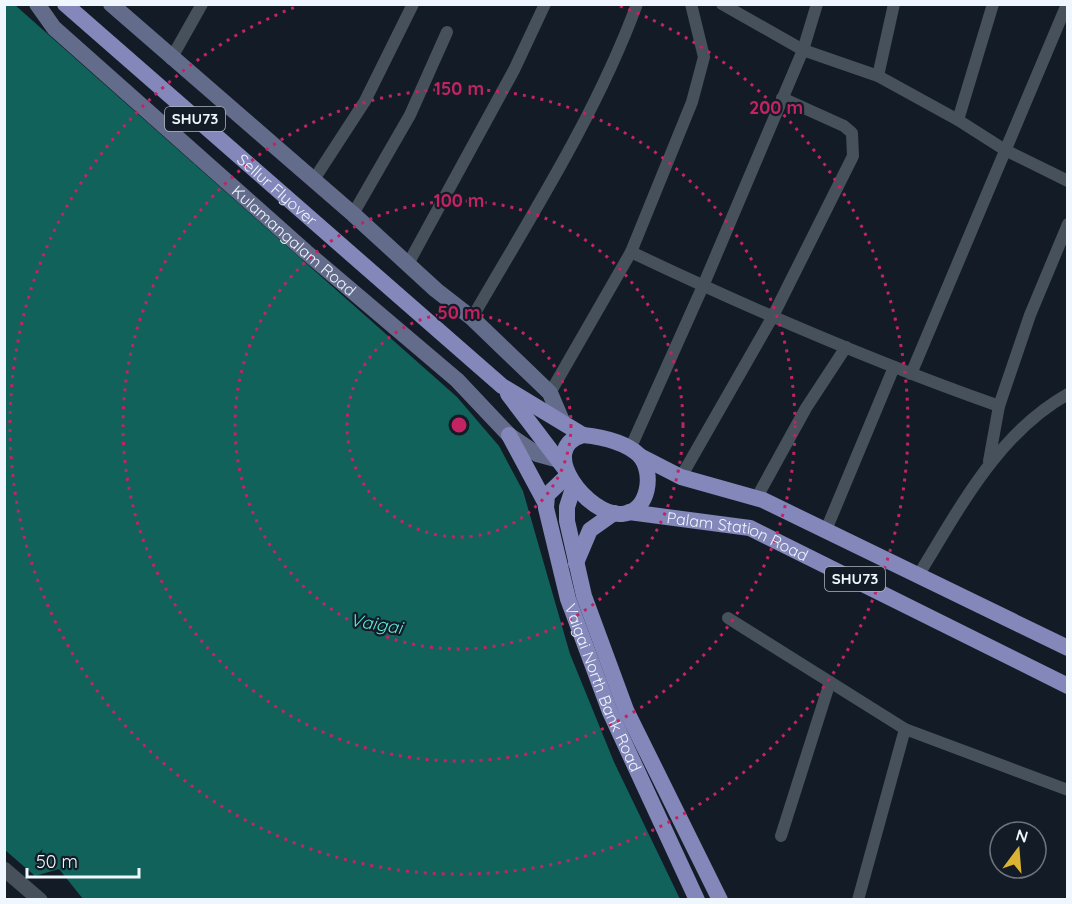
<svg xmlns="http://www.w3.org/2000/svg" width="1072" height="904" font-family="Quicksand,sans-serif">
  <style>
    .water { fill: #10625b }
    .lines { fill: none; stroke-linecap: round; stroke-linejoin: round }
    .minor { stroke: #46515c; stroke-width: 12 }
    .tertiary { stroke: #46515c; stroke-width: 15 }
    .secondary { stroke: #646c8b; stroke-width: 16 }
    .primary { stroke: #8387ba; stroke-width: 16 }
    .ring { fill: none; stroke: #c42363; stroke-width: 3; stroke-dasharray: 3 6 }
    .labels { text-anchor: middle; stroke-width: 4.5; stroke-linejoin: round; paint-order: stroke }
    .shield { fill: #131c26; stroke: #adb5bc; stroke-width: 1.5 }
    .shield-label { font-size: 15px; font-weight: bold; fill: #eff6fd }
    .street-label { font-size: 16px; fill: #eff6fd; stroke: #131c26 }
    .water-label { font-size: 18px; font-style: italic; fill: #5eeadd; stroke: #131c26 }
    .centre { fill: #c42363; stroke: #131c26; stroke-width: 3 }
    .ring-label { font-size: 18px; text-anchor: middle; font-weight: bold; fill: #c42363; stroke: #131c26; stroke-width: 4.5; stroke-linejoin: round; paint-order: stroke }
  </style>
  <rect width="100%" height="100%" fill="#131c26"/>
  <!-- water -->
  <polygon class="water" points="4,5 15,5 457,397 499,446 523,491 570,654 614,762 680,899 83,899 59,869 35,876 5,850"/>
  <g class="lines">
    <!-- minor -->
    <g class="minor">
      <path d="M691 4 704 57 692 102 631 252C751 309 874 362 999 406"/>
      <polyline points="722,4 803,50 878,76 958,120 1005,150 1068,181"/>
      <polyline points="171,59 202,4"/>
      <polyline points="878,76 894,4"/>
      <polyline points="958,120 993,4"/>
      <polyline points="313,181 365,101 413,4"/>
      <polyline points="353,214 410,115 447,32"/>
      <polyline points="408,264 514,70 545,4"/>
      <path d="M472 318C531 216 596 115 637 4"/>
      <polyline points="911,374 1067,4"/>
      <polyline points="550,393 631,252"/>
      <polyline points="630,449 703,286 803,50 817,4"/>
      <polyline points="989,461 999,406 1030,315 1068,224"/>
      <polyline points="681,477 773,316 853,156 852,133 844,126 782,98"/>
      <polyline points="756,499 806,408 846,347"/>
      <polyline points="826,530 894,367"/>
      <path d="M919 574C960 508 997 434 1068 394"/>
      <polyline points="728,618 905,729 1068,790"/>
      <polyline points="781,836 830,682"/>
      <polyline points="858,900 905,729"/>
    </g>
    <!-- tertiary -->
    <polyline class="tertiary" points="4,869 40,900"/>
    <!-- secondary -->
    <g class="secondary">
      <path id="s1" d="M37 4 54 28 306 252 457 380 509 435 537 454 559 460"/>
      <polyline points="111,4 353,214 436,290 472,318 550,393 562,421"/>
    </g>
    <!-- primary -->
    <g class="primary">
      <path id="s2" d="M65 4 502 386 583 435"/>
      <polyline points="508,394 565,469"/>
      <polyline points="509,435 546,504"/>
      <path d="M583 435C602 437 625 442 639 455 655 472 649 512 622 514 589 517 535 449 583 435Z"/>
      <polyline points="640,456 681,477 763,500 1068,648"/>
      <path id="s3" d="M568 475 547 495 546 508 568 599 610 712 697 900"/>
      <polyline points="574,485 567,507 567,521 584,596 626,710 720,900"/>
      <path id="s4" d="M629 512 750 528 1068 686"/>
      <polyline points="576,563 590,530 614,513"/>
    </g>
  </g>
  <!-- distance rings -->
  <g class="ring">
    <circle cx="459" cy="425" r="112"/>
    <circle cx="459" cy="425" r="224"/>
    <circle cx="459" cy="425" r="336"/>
    <path d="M620 6A449 449 0 1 1 298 6"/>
  </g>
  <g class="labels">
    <!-- shield labels -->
    <g class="shield">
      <rect x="165" y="107" width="60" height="24" rx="4.5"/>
      <rect x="825" y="567" width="60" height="24" rx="4.5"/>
    </g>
    <g class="shield-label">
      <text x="195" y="124">SHU73</text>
      <text x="855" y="584">SHU73</text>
    </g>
    <!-- street labels -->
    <g class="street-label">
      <text dy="6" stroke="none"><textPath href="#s2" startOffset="282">Sellur Flyover</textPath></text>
      <text dy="6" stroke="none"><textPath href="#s1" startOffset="350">Kulamangalam Road</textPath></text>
      <text dy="6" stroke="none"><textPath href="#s4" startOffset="112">Palam Station Road</textPath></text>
      <text dy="6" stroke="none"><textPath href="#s3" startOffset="231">Vaigai North Bank Road</textPath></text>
    </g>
    <!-- water labels -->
    <g class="water-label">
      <text transform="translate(376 624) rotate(9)" y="6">Vaigai</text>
    </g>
  </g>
  <circle cx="459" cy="425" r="9" class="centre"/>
  <g class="ring-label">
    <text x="459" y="95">150 m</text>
    <text x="776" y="114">200 m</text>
    <text x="459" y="207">100 m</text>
    <text x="459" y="319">50 m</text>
  </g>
  <!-- border -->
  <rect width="1072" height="904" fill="none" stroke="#eff6fd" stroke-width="12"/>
  <!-- north arrow -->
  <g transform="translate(1018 850) rotate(16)"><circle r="28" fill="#131c26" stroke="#6b737c" stroke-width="1.5"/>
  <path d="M0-4.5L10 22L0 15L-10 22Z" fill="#dcb233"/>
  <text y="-9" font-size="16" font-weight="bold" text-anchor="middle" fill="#eff6fd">N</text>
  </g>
  <!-- scale -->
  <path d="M27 868v9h112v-9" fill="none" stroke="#eff6fd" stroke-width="3"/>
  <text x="36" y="868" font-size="18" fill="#eff6fd" stroke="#131c26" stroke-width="4.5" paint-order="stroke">50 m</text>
</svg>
